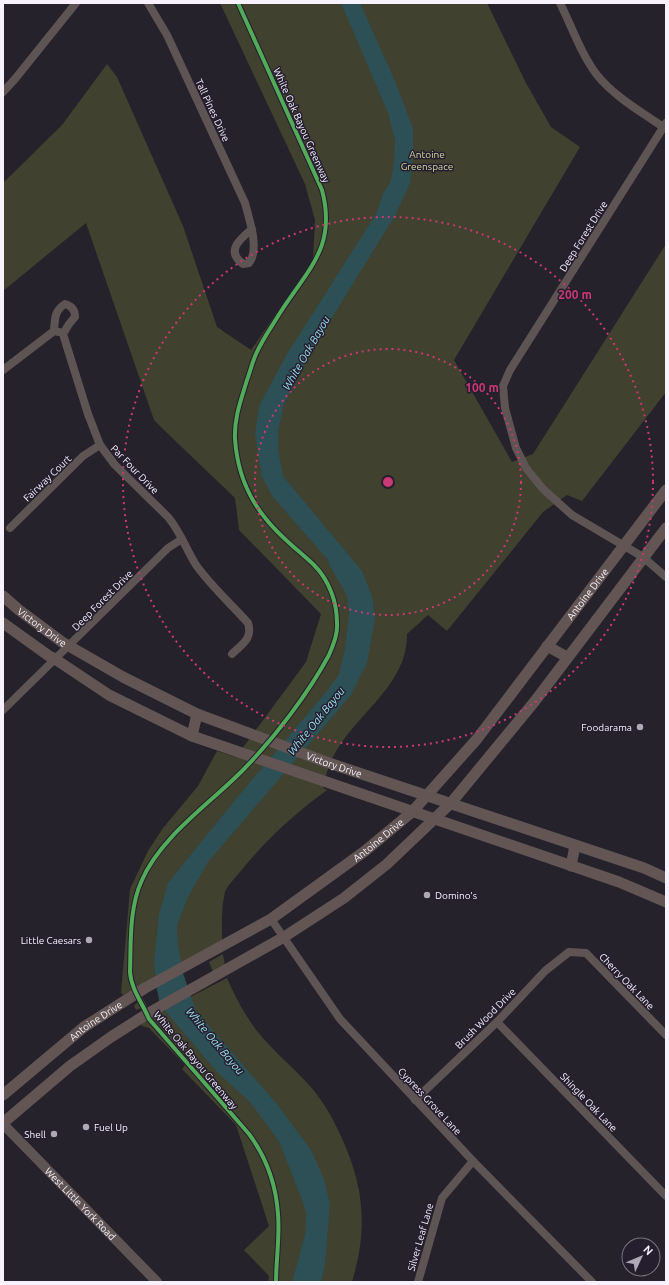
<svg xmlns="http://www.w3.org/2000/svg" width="669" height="1285" font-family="Ubuntu,sans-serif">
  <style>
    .green { fill: #40412e }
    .water { fill: #2d4f56 }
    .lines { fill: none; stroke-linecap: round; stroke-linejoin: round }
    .minor { stroke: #5e5454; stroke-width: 8 }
    .tertiary { stroke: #5e5454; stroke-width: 10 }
    .secondary { stroke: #625554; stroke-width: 11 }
    .cycleway-casing { stroke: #251e2f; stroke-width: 6 }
    .cycleway { stroke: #51ab58; stroke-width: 4 }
    .ring { fill: none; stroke: #ca3973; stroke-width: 2; stroke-dasharray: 2 4 }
    .poi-dot { fill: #aea9b4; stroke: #251e2f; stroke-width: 1.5 }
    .labels { text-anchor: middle; stroke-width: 3; stroke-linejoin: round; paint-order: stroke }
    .street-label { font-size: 10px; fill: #f7f2fe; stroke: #251e2f }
    .park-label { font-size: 10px; fill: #d5daa1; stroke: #251e2f }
    .poi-label { font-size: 10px; fill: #f7f2fe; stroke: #251e2f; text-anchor: end }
    .water-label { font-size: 11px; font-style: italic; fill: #99e2ef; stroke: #251e2f }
    .centre { fill: #ca3973; stroke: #251e2f; stroke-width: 2 }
    .ring-label { font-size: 12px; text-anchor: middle; font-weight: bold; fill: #ca3973; stroke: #251e2f; stroke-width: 3; stroke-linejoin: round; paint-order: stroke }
  </style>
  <rect width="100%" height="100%" fill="#26222b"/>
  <!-- green -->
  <g class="green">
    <path d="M220 3H487L526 83 551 127 580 147 454 360 512 462 533 454 666 244V392L582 501 567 495 543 512 447 631 428 615 407 634C408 681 363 710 340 745 331 758 326 773 323 788L327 790C294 814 265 841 240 872 235 878 227 886 225 892 221 908 222 926 222 942L123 995 121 993 130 889 148 851 163 828 198 786 217 751 236 757 306 662 321 614 239 530 235 498 164 430 154 420 86 223 3 291V183L62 125 107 64 117 77 183 226 217 327 251 350 313 260 315 220 305 184Z"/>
    <polygon points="223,954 225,966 213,972 209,962"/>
    <path d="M227 978C235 997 245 1015 257 1031 273 1051 293 1067 310 1086 325 1103 335 1122 344 1143 365 1191 367 1232 352 1282H268L269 1276 244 1250 269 1226 236 1125 182 1069 185 1065 149 1028 142 1026 140 1023Z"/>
    <polygon points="142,997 147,1006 136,1010 134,1006"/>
  </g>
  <!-- water -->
  <polygon class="water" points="341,3 360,3 395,81 413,128 413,154 410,183 395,216 313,348 284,404 278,431 278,449 283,476 362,571 372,596 375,618 367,663 351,695 208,862 188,897 177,925 178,945 183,973 196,1011 277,1104 311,1150 324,1179 330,1204 325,1264 321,1282 292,1282 305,1235 306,1224 306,1213 302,1200 279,1141 250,1102 219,1074 160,1005 157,990 154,962 159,914 168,883 240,794 327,691 339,674 345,649 349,615 347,596 330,566 328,560 273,497 262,477 255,434 259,406 287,354 376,214 383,194 391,181 394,162 395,140 388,113"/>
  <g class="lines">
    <!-- minor -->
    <g class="minor">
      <path d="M148 3 167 35 245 203C249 219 260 249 249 263L243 264C225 251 240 239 252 229"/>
      <path d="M560 3C572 27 581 54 597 75 615 97 640 111 663 127"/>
      <polyline points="3,92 15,79 76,3"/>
      <polyline points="666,123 510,370 503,386 505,408 516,448 526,468 543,489 572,515 643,557 666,577"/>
      <path d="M54 331C55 319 54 311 65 304 72 306 75 310 75 317L69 324 63 334 88 414 100 445 115 465 168 517C180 531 186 549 196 565 211 586 231 604 248 623 253 639 242 644 232 654"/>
      <polyline points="3,370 54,331 59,332"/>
      <polyline points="10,528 83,456 100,445"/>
      <polyline points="3,710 168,548 182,539"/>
      <polyline points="271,919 340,1019 473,1161 592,1282"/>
      <polyline points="497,1022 666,1196"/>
      <polyline points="415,1100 497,1022 545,971 569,952 586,953 666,1035"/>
      <polyline points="418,1282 442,1198 473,1161"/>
    </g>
    <!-- tertiary -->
    <path class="tertiary" id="s1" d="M3 1124 157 1282"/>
    <!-- secondary -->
    <g class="secondary">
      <path id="s2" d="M3 596 19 610 62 642 123 677 197 714 326 762 644 868 666 878"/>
      <polyline points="3,623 49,656 55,659 109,695 192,736 619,882 666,902"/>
      <polyline points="547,646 567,657"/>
      <polyline points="192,736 197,714"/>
      <polyline points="571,866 575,846"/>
      <path id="s3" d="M3 1095 84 1027 145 988 271 919 365 851 412 812 477 739 666 490"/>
      <polyline points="3,1123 70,1066 111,1037 147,1014 284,937 344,898 387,864 451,803 535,701 666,528"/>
    </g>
    <!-- cycleway casing -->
    <g class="cycleway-casing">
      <path id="cycleway" d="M238 3 322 190C337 247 308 269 280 313 272 326 262 340 256 354 252 363 250 372 247 380 241 400 234 418 235 439 237 469 247 496 266 519 280 537 298 550 314 565 329 580 337 602 337 623 338 634 333 645 329 655 308 694 275 737 244 769 211 803 161 836 142 880 129 908 131 942 130 972 131 989 143 1004 149 1019L249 1134C266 1157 276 1185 278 1214 280 1236 276 1260 276 1282"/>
    </g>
    <!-- cycleway -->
    <use href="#cycleway" class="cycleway"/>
  </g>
  <!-- distance rings -->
  <g class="ring">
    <circle cx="388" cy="482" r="133"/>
    <circle cx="388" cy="482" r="265"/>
  </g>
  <!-- markers -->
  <g class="poi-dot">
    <circle cx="640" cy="727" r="4"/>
    <circle cx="427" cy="895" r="4"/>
    <circle cx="89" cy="940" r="4"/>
    <circle cx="86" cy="1127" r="4"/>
    <circle cx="54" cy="1134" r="4"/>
  </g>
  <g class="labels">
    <!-- street labels -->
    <g class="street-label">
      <text transform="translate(213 110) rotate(65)" y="4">Tall Pines Drive</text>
      <text transform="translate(302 125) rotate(66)" y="4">White Oak Bayou Greenway</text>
      <text transform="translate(583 236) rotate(-58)" y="4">Deep Forest Drive</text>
      <text transform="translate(135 469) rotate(46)" y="4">Par Four Drive</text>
      <text transform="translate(47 478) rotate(-44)" y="4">Fairway Court</text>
      <text dy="4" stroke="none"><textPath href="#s3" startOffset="779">Antoine Drive</textPath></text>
      <text transform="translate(102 600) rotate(-45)" y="4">Deep Forest Drive</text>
      <text dy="4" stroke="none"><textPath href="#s2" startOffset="50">Victory Drive</textPath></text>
      <text dy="4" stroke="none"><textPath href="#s2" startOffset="374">Victory Drive</textPath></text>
      <text dy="4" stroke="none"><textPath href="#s3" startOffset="455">Antoine Drive</textPath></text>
      <text transform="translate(627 981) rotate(46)" y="4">Cherry Oak Lane</text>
      <text transform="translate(485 1018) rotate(-45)" y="4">Brush Wood Drive</text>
      <text dy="4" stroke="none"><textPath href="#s3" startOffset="119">Antoine Drive</textPath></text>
      <text transform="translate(196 1060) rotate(50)" y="4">White Oak Bayou Greenway</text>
      <text transform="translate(430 1101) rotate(47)" y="4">Cypress Grove Lane</text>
      <text transform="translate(589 1102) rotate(46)" y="4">Shingle Oak Lane</text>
      <text dy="4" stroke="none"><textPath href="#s1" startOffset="111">West Little York Road</textPath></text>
      <text transform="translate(420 1237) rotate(-74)" y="4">Silver Leaf Lane</text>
    </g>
    <!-- park labels -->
    <g class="park-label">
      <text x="427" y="158">Antoine<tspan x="427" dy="12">Greenspace</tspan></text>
    </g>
    <!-- poi labels -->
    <g class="poi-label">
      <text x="632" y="731">Foodarama</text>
      <text x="435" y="899" text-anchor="start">Domino's</text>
      <text x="81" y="944">Little Caesars</text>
      <text x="94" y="1131" text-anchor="start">Fuel Up</text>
      <text x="46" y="1138">Shell</text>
    </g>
    <!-- water labels -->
    <g class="water-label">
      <text transform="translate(306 353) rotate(-60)" y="4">White Oak Bayou</text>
      <text transform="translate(316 721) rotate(-51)" y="4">White Oak Bayou</text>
      <text transform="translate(215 1041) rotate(50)" y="4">White Oak Bayou</text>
    </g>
  </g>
  <circle cx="388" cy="482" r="6" class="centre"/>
  <g class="ring-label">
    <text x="575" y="299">200 m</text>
    <text x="482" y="392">100 m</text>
  </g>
  <!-- border -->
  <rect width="669" height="1285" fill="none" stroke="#f7f2fe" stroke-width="8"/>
  <!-- north arrow -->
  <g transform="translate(641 1257) rotate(46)"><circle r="19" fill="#251e2f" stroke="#797382"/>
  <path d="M0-3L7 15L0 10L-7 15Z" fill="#aea9b4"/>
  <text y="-6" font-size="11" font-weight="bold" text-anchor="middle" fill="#f7f2fe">N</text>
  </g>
</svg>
